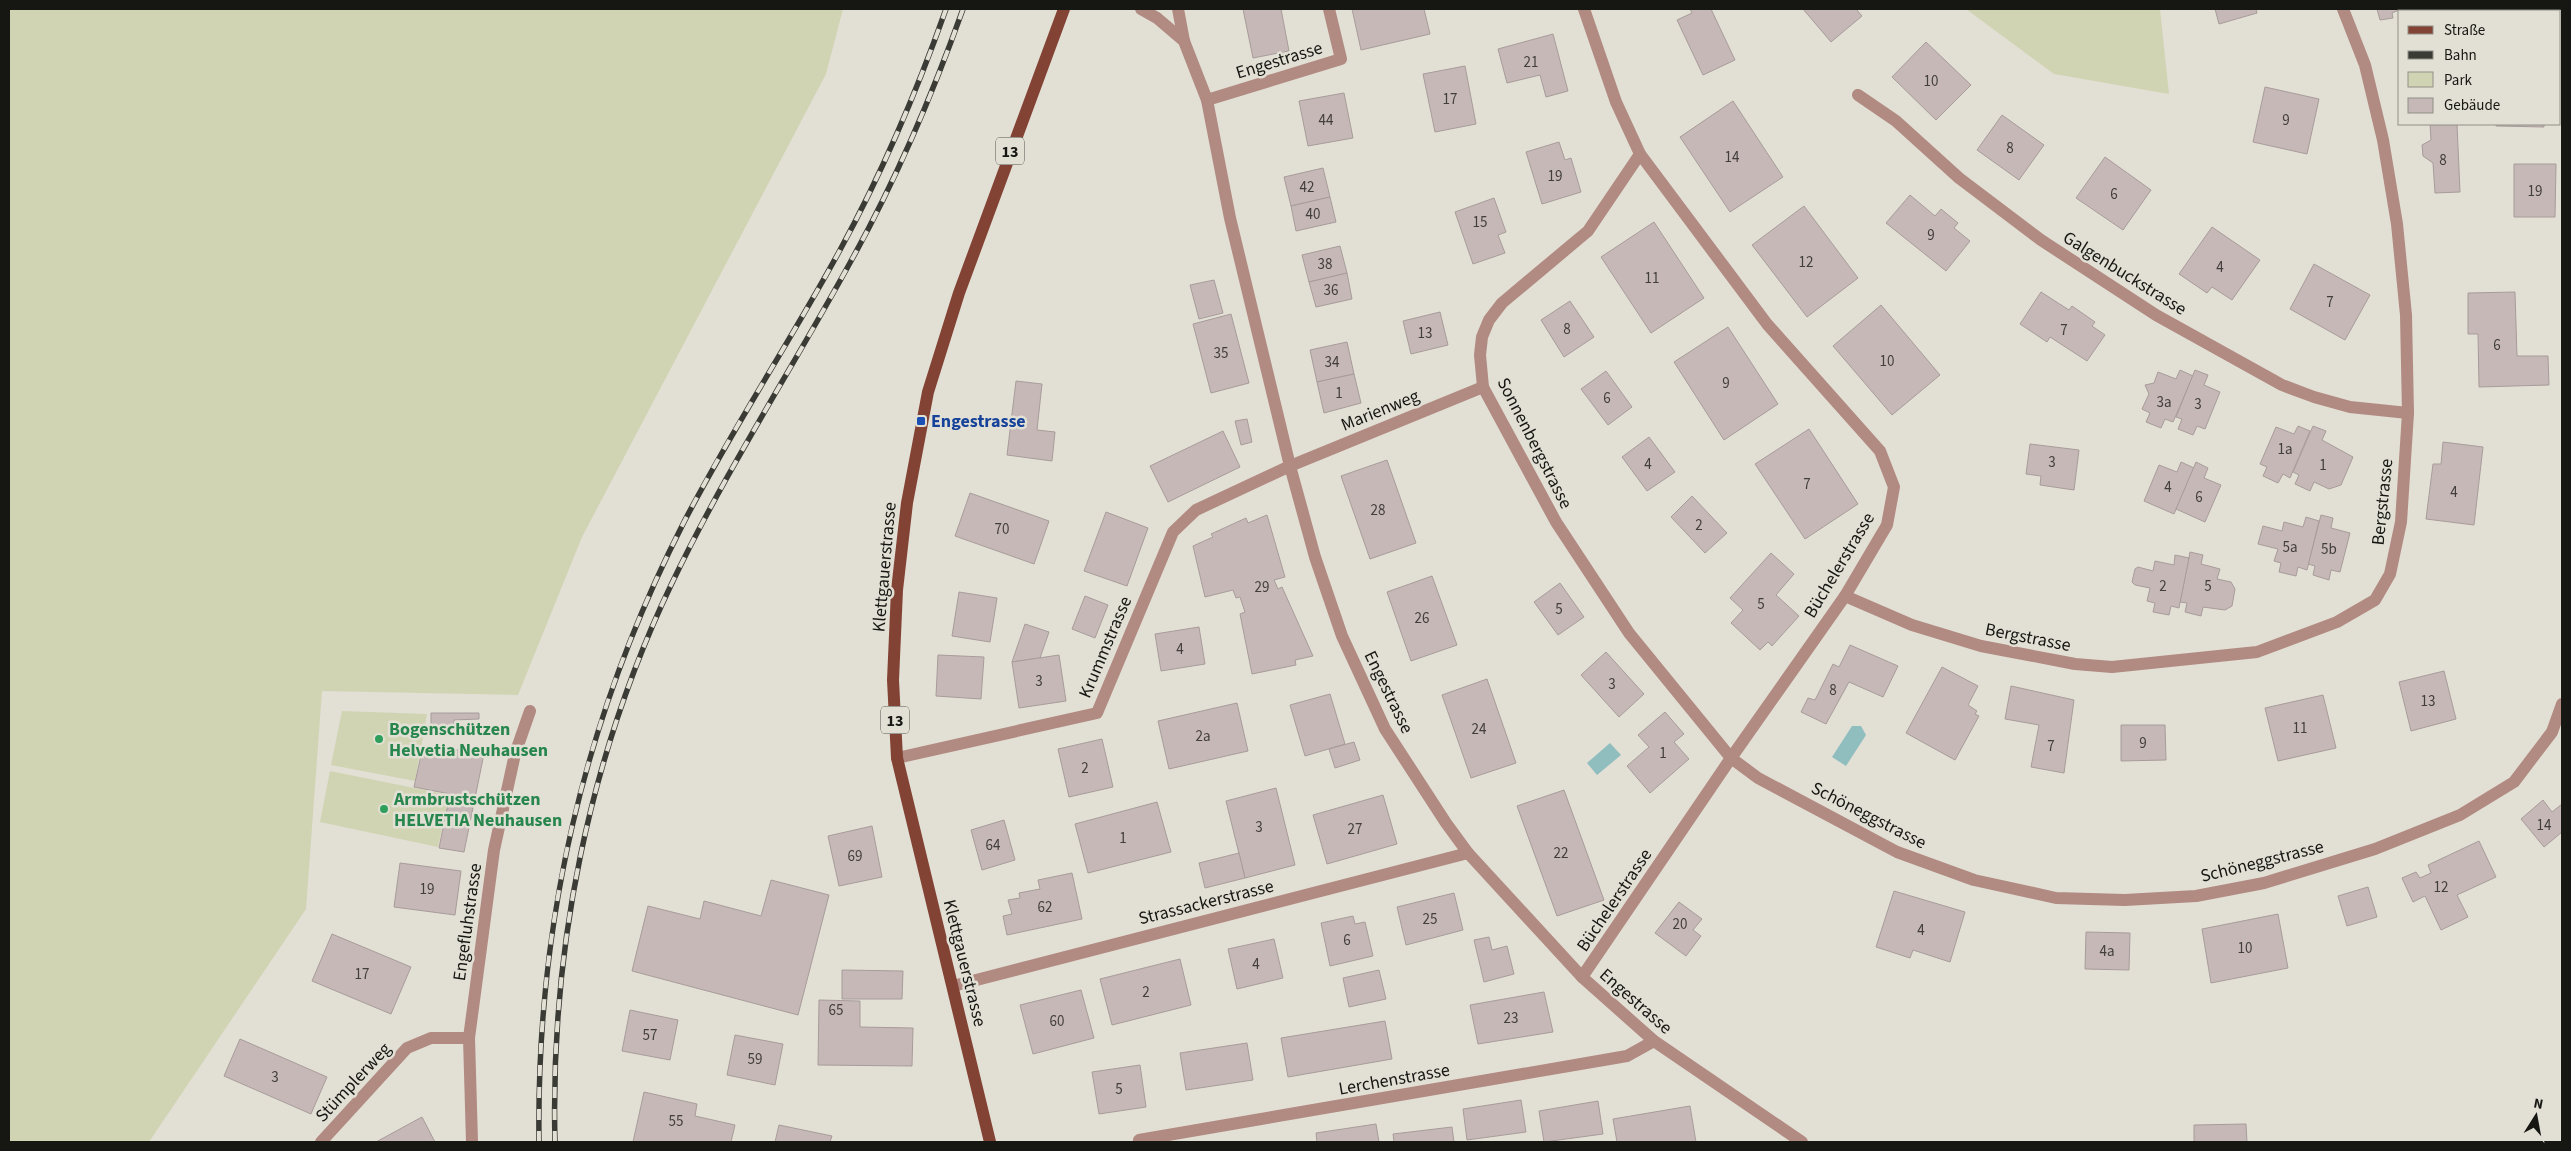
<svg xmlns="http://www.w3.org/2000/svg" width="2571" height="1151" font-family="'Source Sans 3',sans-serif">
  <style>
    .green { fill: #d1d4b2 }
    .water { fill: #90bebf }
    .building { fill: #c5b8b6; stroke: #a89c9a }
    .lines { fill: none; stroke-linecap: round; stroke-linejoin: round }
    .minor { stroke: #b18a81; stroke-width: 12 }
    .major { stroke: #834334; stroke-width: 12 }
    .rail-casing { stroke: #3b3b36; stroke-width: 5.5 }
    .rail { stroke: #e2dfd5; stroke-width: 4; stroke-dasharray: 11; stroke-linecap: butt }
    .transit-dot { fill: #1a4fb4; stroke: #e2dfd5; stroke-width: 2 }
    .leisure-dot { fill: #2e9e5b; stroke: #e2dfd5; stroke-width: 2 }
    .labels { text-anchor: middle; stroke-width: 5; stroke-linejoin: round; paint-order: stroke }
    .number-label { font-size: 15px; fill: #423e3b }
    .shield { fill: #e2dfd5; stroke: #53524c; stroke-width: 1 }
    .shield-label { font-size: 16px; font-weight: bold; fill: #161612 }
    .street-label { font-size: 18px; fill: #161612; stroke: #e2dfd5 }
    .transit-label { font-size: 18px; font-weight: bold; fill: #164399; stroke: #e2dfd5; text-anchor: start }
    .leisure-label { font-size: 18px; font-weight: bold; fill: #27864d; stroke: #e2dfd5; text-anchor: start }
  </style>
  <rect width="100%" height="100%" fill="#e2dfd5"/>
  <!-- green -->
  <g class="green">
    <polygon points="9,9 843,9 826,74 582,537 518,695 322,691 306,909 149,1142 9,1142"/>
    <polygon points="1966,9 2160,9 2169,94 2054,74"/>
    <polygon points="342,711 427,714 415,781 331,765"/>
    <polygon points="330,771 449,795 438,847 320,822"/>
  </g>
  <!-- water -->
  <g class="water">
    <polygon points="1852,726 1861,726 1866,735 1846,766 1832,757"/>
    <polygon points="1610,743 1621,755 1597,775 1587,763"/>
  </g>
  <!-- building -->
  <g class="building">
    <polygon points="1243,9 1281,9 1289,51 1253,58"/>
    <polygon points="1352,9 1424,9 1430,34 1361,50"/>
    <polygon points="1690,9 1711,9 1735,60 1703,75 1677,20 1692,13"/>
    <polygon points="1803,9 1856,9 1862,16 1831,42"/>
    <polygon points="2215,9 2256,9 2257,13 2219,24"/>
    <polygon points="2377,9 2428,9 2429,11 2400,12 2399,10 2392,13 2393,18 2380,20"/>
    <rect x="2481" y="9" width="41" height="2"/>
    <polygon points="1553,34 1568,91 1546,97 1540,75 1507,83 1498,49"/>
    <polygon points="1926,42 1971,85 1936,120 1892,77"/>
    <polygon points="1465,66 1476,124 1435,132 1423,74"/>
    <polygon points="2265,87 2319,99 2307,154 2253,142"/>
    <polygon points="1344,93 1353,138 1308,146 1299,101"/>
    <polygon points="1733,101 1783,177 1730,212 1680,137"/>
    <polygon points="2002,115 2044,145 2019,180 1977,150"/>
    <polygon points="2430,124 2457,124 2460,192 2435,193 2433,163 2423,156 2422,145 2431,140"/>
    <polygon points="2496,124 2544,124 2544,127 2496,126"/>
    <polygon points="1559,142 1565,160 1571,158 1581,192 1542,204 1526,152"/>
    <polygon points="2105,157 2151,190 2123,230 2076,198"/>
    <polygon points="2514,164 2556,164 2555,217 2514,217"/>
    <polygon points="1323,168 1330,197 1291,206 1284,177"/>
    <polygon points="1910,195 1935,216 1941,209 1958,223 1954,228 1970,241 1946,271 1886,223"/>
    <polygon points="1330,197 1336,222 1296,231 1291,206"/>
    <polygon points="1494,198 1506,232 1498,235 1505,253 1473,264 1455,212"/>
    <polygon points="1804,206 1858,278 1807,317 1752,245"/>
    <polygon points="1654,222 1704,298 1651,333 1601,257"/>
    <polygon points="2212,227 2260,260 2232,300 2212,287 2207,293 2179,274"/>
    <polygon points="1340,246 1347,273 1309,282 1302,255"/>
    <polygon points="2314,264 2370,295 2345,340 2290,309"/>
    <polygon points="1347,273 1352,299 1316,307 1309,282"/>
    <polygon points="1214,280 1223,313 1199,319 1190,285"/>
    <polygon points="2041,292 2069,310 2072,306 2095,322 2092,326 2105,335 2087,361 2050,337 2047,342 2020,324"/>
    <polygon points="2515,292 2517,356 2548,356 2549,385 2479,387 2478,334 2468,334 2468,293"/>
    <polygon points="1570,301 1594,337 1564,357 1541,320"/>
    <polygon points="1881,305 1940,375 1892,415 1833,346"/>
    <polygon points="1440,312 1448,345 1411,354 1403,321"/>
    <polygon points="1231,314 1249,383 1211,393 1193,324"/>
    <polygon points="1728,327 1778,404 1724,440 1674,362"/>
    <polygon points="1347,342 1354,374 1317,382 1310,350"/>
    <polygon points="2180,370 2193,376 2173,422 2165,419 2161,428 2146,422 2150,413 2142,409 2149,394 2145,385 2154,383 2158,372 2176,379"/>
    <polygon points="2195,370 2208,375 2204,385 2220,392 2205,429 2197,426 2193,435 2178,429 2182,419 2176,417"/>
    <polygon points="1606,371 1632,407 1608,425 1581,389"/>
    <polygon points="1354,374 1361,403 1324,413 1317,382"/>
    <polygon points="1016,381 1042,384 1037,430 1055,432 1052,461 1007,455"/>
    <polygon points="1247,419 1252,442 1241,445 1235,421"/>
    <polygon points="2298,426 2310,431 2290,478 2283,474 2278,483 2263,476 2267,467 2260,464 2276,427 2294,434"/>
    <polygon points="2313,426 2326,431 2322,440 2353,457 2341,485 2329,489 2314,482 2310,491 2295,484 2299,475 2293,472"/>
    <polygon points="1809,429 1858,504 1805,539 1755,464"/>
    <polygon points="1223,431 1240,467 1168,502 1150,466"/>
    <polygon points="1649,437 1675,472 1647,491 1622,457"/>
    <polygon points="2443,442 2483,447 2474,525 2426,519 2433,464 2441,464"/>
    <polygon points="2030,444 2079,450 2074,490 2040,485 2041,476 2026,474"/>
    <polygon points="1387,460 1416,543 1370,559 1341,476"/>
    <polygon points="2181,462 2194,468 2174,514 2144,501 2159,465 2177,472"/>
    <polygon points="2196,462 2208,468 2204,478 2221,485 2205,522 2176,509"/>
    <polygon points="970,493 1049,521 1034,564 955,536"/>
    <polygon points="1692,496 1727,533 1705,553 1671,517"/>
    <polygon points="1106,512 1148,528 1127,586 1084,571"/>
    <polygon points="1267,515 1285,577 1274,580 1278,589 1282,587 1313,656 1295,660 1296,665 1252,674 1240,614 1245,612 1240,597 1236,598 1233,590 1205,597 1193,546 1213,537 1211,534 1246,518 1248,523"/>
    <polygon points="2321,515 2333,518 2331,528 2350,533 2340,572 2331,570 2329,580 2313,575 2315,566 2308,564"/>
    <polygon points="2306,517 2319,521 2307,570 2298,567 2296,576 2279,572 2281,563 2274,561 2278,549 2258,544 2263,526 2282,531 2284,522 2303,527"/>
    <polygon points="2190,552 2203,555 2201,564 2220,569 2217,579 2231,582 2235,589 2232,606 2225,610 2203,607 2201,616 2185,612 2187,603 2180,602"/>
    <polygon points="1771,553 1794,574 1776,595 1799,616 1772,646 1768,642 1760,650 1731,623 1743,610 1730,598"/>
    <polygon points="2175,555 2189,558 2179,608 2171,606 2169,615 2153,612 2155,603 2147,601 2150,588 2135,585 2132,582 2135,569 2138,567 2153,571 2155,561 2174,565"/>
    <polygon points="1432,576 1457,645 1411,661 1387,592"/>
    <polygon points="1560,583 1584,617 1558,635 1534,602"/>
    <polygon points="959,592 997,598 990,642 952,636"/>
    <polygon points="1085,596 1108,605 1095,638 1072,629"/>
    <polygon points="1025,624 1049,632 1040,658 1012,662"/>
    <polygon points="1199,627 1205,664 1161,671 1155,634"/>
    <polygon points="1850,645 1898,666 1883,697 1849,682 1826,724 1801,712 1808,698 1815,700 1833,664 1839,667"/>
    <polygon points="1606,652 1644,694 1619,717 1581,675"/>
    <polygon points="938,655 984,657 981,699 936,696"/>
    <polygon points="1059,655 1066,701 1019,708 1012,662"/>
    <polygon points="1942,667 1978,686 1968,705 1977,711 1975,714 1979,716 1955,760 1906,733"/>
    <polygon points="2444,671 2456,719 2411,731 2399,682"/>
    <polygon points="1487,679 1516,763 1471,778 1442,695"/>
    <polygon points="2011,686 2074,700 2064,773 2031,767 2039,725 2005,719"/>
    <polygon points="1330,694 1345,744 1305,756 1290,705"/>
    <polygon points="2323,695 2336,748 2278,761 2265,708"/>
    <polygon points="1237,703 1248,751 1169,769 1158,721"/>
    <polygon points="1665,712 1684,734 1674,742 1689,759 1650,793 1627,766 1649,747 1638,735"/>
    <polygon points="431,713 479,713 479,719 454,720 454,729 431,729"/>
    <polygon points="2121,725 2165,725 2166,760 2121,761"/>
    <polygon points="1102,739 1113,787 1069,797 1058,749"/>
    <polygon points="1354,742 1360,760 1335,768 1329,749"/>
    <polygon points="485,749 464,852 439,848 450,794 414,787 422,751"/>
    <polygon points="1276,788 1295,865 1245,878 1226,801"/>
    <polygon points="1564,790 1604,900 1557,916 1517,806"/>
    <polygon points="1383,795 1397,844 1327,864 1313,815"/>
    <polygon points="2543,800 2552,812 2562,804 2562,832 2544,847 2521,819"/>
    <polygon points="1157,802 1171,852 1088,873 1075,824"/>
    <polygon points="1004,820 1015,860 982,870 971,830"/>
    <polygon points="872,826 882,877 839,886 828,836"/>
    <polygon points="2479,841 2496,877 2457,895 2468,917 2441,930 2425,896 2413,902 2402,878 2416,872 2420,878 2431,873 2428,865"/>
    <polygon points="1239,853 1245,878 1205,888 1199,863"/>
    <polygon points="400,863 461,871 455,915 394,907"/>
    <polygon points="1072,873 1082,919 1007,935 1003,916 1012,914 1008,900 1020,898 1019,893 1040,889 1038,880"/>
    <polygon points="771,880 829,895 798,1015 632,971 648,906 700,919 704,901 761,916"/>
    <polygon points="2368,887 2377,917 2347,926 2338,896"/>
    <polygon points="1894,891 1965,912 1950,962 1913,950 1910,958 1876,947"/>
    <polygon points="1454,893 1463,930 1406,945 1397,907"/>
    <polygon points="1679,902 1702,919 1693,930 1701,936 1686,956 1655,933"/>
    <polygon points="2278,914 2288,968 2211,983 2202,929"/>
    <polygon points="1353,916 1355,924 1365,922 1373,956 1330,966 1321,923"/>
    <polygon points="2086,932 2130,933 2129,970 2085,969"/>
    <polygon points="332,934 411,967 391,1014 312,981"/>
    <polygon points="1489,937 1492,950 1507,946 1514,974 1484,982 1474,940"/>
    <polygon points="1274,939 1283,978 1237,989 1228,949"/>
    <polygon points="1180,959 1191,1005 1112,1025 1100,979"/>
    <polygon points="842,970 903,971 902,999 842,999"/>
    <polygon points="1379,970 1386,999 1349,1007 1343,978"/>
    <polygon points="1081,990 1094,1038 1033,1054 1020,1005"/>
    <polygon points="1544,992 1553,1032 1478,1044 1470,1005"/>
    <polygon points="819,1000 860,1001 860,1027 913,1028 912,1066 818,1065"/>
    <polygon points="630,1010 678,1020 670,1060 622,1051"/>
    <polygon points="1385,1021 1392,1059 1288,1077 1281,1038"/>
    <polygon points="735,1035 783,1044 775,1085 727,1075"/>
    <polygon points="240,1039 327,1077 311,1114 224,1076"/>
    <polygon points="1247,1043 1253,1080 1186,1090 1180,1053"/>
    <polygon points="1140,1065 1146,1107 1099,1114 1092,1072"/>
    <polygon points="644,1092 697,1104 695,1116 735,1125 731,1142 633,1142"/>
    <polygon points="1521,1100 1526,1132 1467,1140 1463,1109"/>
    <polygon points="1598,1101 1603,1134 1544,1142 1539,1111"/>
    <polygon points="1690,1106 1696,1142 1617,1142 1613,1119"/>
    <polygon points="422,1117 435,1142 376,1142"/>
    <polygon points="1376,1124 1379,1142 1317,1142 1316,1133"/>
    <polygon points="2246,1124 2247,1142 2194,1142 2194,1125"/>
    <polygon points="779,1125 832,1136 830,1142 775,1142"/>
    <polygon points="1452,1127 1454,1142 1394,1142 1393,1134"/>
  </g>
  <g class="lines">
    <!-- minor -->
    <g class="minor">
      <polyline points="1141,9 1157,18 1184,41 1207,100 1230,218 1290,466 1315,557 1342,636 1385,729 1446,823 1468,853 1582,977 1654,1041 1802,1142"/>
      <polyline points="1178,9 1184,41"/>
      <polyline points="1858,95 1896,121 1959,178 2041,240 2156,315 2282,385 2314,397 2350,407 2408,413"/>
      <polyline points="1207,100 1341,59 1329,9"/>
      <polyline points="1640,154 1588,231 1502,303 1489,320 1482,337 1480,355 1483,387 1556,522 1629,633 1731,758 1758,778 1897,852 1974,880 2056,898 2125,900 2196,896 2264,883 2375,849 2460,815 2514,782 2552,732 2562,704"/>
      <polyline points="1845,596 1912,625 1981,646 2075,664 2112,667 2257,652 2337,622 2375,600 2390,574 2401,522 2408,413 2406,315 2397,224 2383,140 2365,65 2343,9"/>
      <polyline points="897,758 1097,713 1173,532 1196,510 1290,466 1483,387"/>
      <polyline points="1582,977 1731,758 1845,596 1887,525 1894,487 1880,451 1767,324 1640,154 1616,102 1584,9"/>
      <polyline points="953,986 1468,853"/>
      <polyline points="321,1142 407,1048 431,1038 469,1038"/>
      <polyline points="472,1142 469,1038 494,850 515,754 530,711"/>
      <polyline points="1140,1142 1139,1140 1627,1056 1654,1041"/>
    </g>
    <!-- major -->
    <polyline class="major" points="990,1142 897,758 893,680 897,590 907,503 928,392 959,293 1064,9"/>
    <!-- rail casing -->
    <g class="rail-casing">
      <g id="rail">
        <path d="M539 1142C536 922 584 718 684 522 732 429 790 342 840 250 882 173 917 91 946 9"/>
        <path d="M555 1142C550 950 589 756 672 583 725 472 792 369 851 261 896 180 932 96 963 9"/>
      </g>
    </g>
    <!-- rail -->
    <use href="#rail" class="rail"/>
  </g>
  <!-- markers -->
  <rect class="transit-dot" x="916" y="416" width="10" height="10" rx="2.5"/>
  <g class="leisure-dot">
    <circle cx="379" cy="739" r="5"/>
    <circle cx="384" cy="809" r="5"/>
  </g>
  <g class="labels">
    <!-- number labels -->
    <g class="number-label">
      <text x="1531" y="67">21</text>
      <text x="1931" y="86">10</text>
      <text x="1450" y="104">17</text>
      <text x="1326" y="125">44</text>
      <text x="2286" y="125">9</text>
      <text x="2010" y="153">8</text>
      <text x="1732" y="162">14</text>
      <text x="2443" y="165">8</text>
      <text x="1555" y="181">19</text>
      <text x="1307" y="192">42</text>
      <text x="2535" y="196">19</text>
      <text x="2114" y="199">6</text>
      <text x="1313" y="219">40</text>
      <text x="1480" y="227">15</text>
      <text x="1931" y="240">9</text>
      <text x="1806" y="267">12</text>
      <text x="1325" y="269">38</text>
      <text x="2220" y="272">4</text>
      <text x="1652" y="283">11</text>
      <text x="1331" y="295">36</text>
      <text x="2330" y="307">7</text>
      <text x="1567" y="334">8</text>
      <text x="2064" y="335">7</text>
      <text x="1425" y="338">13</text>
      <text x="2497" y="350">6</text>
      <text x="1221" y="358">35</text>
      <text x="1887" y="366">10</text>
      <text x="1332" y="367">34</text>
      <text x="1726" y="388">9</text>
      <text x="1339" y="398">1</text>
      <text x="1607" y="403">6</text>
      <text x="2164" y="407">3a</text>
      <text x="2198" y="409">3</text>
      <text x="2285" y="454">1a</text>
      <text x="2052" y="467">3</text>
      <text x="1648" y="469">4</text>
      <text x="2323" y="470">1</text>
      <text x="1807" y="489">7</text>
      <text x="2168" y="492">4</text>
      <text x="2454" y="497">4</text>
      <text x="2199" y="502">6</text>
      <text x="1378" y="515">28</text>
      <text x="1699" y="530">2</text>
      <text x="1002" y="534">70</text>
      <text x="2290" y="552">5a</text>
      <text x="2329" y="554">5b</text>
      <text x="2163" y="591">2</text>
      <text x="2208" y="591">5</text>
      <text x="1262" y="592">29</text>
      <text x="1761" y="609">5</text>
      <text x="1559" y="614">5</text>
      <text x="1422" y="623">26</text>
      <text x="1180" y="654">4</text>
      <text x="1039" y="686">3</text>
      <text x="1612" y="689">3</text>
      <text x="1833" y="695">8</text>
      <text x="2428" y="706">13</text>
      <text x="2300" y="733">11</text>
      <text x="1479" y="734">24</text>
      <text x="1203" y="741">2a</text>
      <text x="2143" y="748">9</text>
      <text x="2051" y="751">7</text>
      <text x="1663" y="758">1</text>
      <text x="1085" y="773">2</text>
      <text x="2544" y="830">14</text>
      <text x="1259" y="832">3</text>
      <text x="1355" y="834">27</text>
      <text x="1123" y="843">1</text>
      <text x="993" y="850">64</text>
      <text x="1561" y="858">22</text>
      <text x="855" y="861">69</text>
      <text x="2441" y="892">12</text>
      <text x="427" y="894">19</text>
      <text x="1045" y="912">62</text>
      <text x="1430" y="924">25</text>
      <text x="1680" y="929">20</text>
      <text x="1921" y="935">4</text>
      <text x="1347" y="945">6</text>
      <text x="2245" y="953">10</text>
      <text x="2107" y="956">4a</text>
      <text x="1256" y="969">4</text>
      <text x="362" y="979">17</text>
      <text x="1146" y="997">2</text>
      <text x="836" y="1015">65</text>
      <text x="1511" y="1023">23</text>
      <text x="1057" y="1026">60</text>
      <text x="650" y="1040">57</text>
      <text x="755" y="1064">59</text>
      <text x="275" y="1082">3</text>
      <text x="1119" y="1094">5</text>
      <text x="676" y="1126">55</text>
    </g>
    <!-- shield labels -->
    <g class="shield">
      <rect x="996" y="137.5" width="28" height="27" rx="4"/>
      <rect x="881" y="706.5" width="28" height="27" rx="4"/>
    </g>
    <g class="shield-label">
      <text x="1010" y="157">13</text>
      <text x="895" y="726">13</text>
    </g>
    <!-- street labels -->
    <g class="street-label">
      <text transform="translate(1279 60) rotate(-17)" y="6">Engestrasse</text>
      <text transform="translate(2125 273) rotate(32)" y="6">Galgenbuckstrasse</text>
      <text transform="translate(1380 410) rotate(-22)" y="6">Marienweg</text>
      <text transform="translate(1535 443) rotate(63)" y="6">Sonnenbergstrasse</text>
      <text transform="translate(2382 502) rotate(-84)" y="6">Bergstrasse</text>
      <text transform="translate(1839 565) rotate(-59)" y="6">Büchelerstrasse</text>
      <text transform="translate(884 567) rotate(-85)" y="6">Klettgauerstrasse</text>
      <text transform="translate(2028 637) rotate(11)" y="6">Bergstrasse</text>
      <text transform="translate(1105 647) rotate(-67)" y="6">Krummstrasse</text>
      <text transform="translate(1389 692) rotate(64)" y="6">Engestrasse</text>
      <text transform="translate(1869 815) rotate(27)" y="6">Schöneggstrasse</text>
      <text transform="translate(2262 861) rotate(-14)" y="6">Schöneggstrasse</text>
      <text transform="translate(1614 900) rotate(-56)" y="6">Büchelerstrasse</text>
      <text transform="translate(1206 902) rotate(-14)" y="6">Strassackerstrasse</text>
      <text transform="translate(467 922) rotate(-82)" y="6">Engefluhstrasse</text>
      <text transform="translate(965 963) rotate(76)" y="6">Klettgauerstrasse</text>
      <text transform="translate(1636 1001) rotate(41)" y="6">Engestrasse</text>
      <text transform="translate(1394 1079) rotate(-10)" y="6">Lerchenstrasse</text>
      <text transform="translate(353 1082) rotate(-47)" y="6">Stümplerweg</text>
    </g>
    <!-- transit labels -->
    <g class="transit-label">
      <text x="931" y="427">Engestrasse</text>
    </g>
    <!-- leisure labels -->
    <g class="leisure-label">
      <text x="389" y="735">Bogenschützen<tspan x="389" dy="21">Helvetia Neuhausen</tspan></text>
      <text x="394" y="805">Armbrustschützen<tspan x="394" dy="21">HELVETIA Neuhausen</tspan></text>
    </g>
  </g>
  <!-- border -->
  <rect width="2571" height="1151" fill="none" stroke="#161612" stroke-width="20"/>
  <!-- legend -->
  <rect x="2398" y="10" width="162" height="115" fill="#e2dfd5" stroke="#908f87"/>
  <rect x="2408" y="26" width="25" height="8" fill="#834334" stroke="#908f87"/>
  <text x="2444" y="35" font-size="15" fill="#161612">Straße</text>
  <rect x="2408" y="51" width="25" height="8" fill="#3b3b36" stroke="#908f87"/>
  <text x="2444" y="60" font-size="15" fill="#161612">Bahn</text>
  <rect x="2408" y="72" width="25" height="15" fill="#d1d4b2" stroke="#908f87"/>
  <text x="2444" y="85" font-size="15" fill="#161612">Park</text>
  <rect x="2408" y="98" width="25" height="15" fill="#c5b8b6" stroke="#908f87"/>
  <text x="2444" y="110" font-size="15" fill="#161612">Gebäude</text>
  <!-- north arrow -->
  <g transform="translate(2536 1116) rotate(11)" stroke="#e2dfd5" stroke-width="4" paint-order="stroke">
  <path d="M0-4L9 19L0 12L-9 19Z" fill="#161612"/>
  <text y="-8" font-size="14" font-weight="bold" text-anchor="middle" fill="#161612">N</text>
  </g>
</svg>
